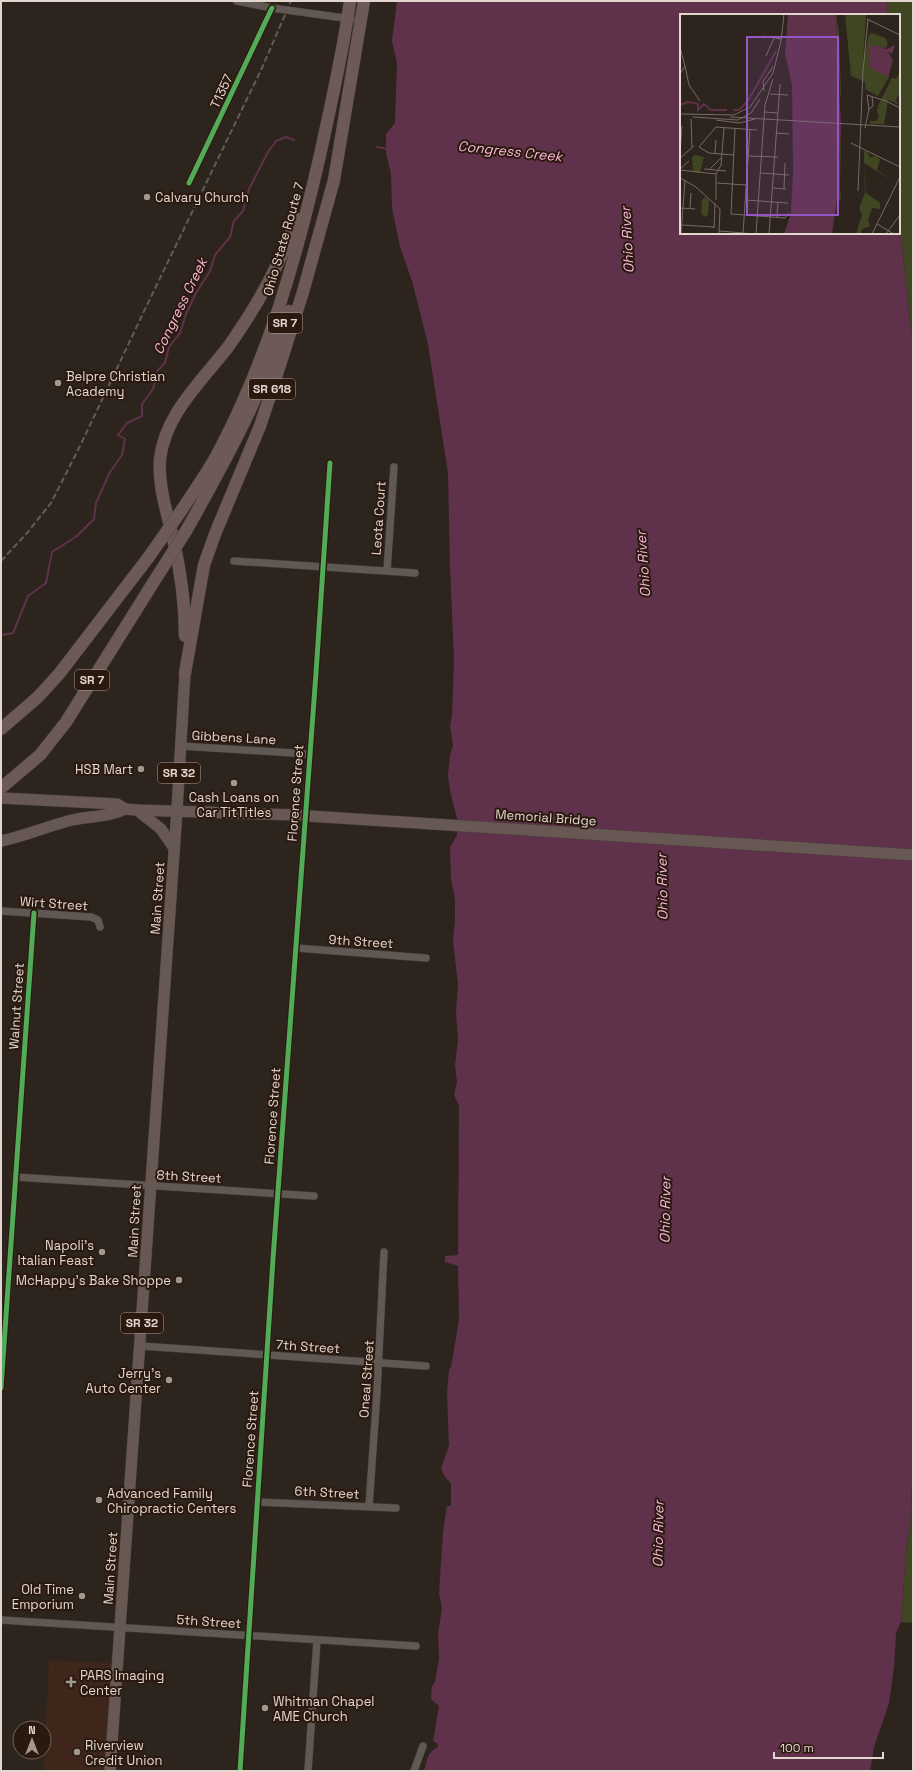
<svg xmlns="http://www.w3.org/2000/svg" width="914" height="1772" font-family="'Space Grotesk',sans-serif">
  <style>
    .built { fill: #3e271a }
    .green { fill: #3f4621 }
    .water { fill: #5f314a }
    .lines { fill: none; stroke-linecap: round; stroke-linejoin: round }
    .stream { stroke: #5f314a; stroke-width: 2 }
    .minor-casing { stroke: #4a423d; stroke-width: 8 }
    .primary-casing { stroke: #4a423d; stroke-width: 12 }
    .trunk-casing { stroke: #4a423d; stroke-width: 13 }
    .minor { stroke: #5f5853; stroke-width: 7 }
    .primary { stroke: #685854; stroke-width: 11 }
    .trunk { stroke: #6d5a57; stroke-width: 12 }
    .rail { stroke: #645b56; stroke-width: 2; stroke-dasharray: 6 3; stroke-linecap: butt }
    .primary-bridge-casing { stroke: #4a423d; stroke-width: 12; stroke-linecap: butt }
    .trunk-bridge-casing { stroke: #4a423d; stroke-width: 13; stroke-linecap: butt }
    .primary-bridge { stroke: #685854; stroke-width: 11 }
    .trunk-bridge { stroke: #6d5a57; stroke-width: 12 }
    .cycleway-casing { stroke: #2a190e; stroke-width: 8 }
    .cycleway { stroke: #51ab58; stroke-width: 5 }
    .poi-dot { fill: #a39890; stroke: #2a190e; stroke-width: 1.5 }
    .labels { text-anchor: middle; stroke-width: 4; stroke-linejoin: round; paint-order: stroke }
    .shield { fill: #2a190e; stroke: #ab9d94; stroke-width: 1 }
    .shield-label { font-size: 12px; font-weight: bold; fill: #e2d6ce }
    .street-label { font-size: 13px; fill: #e2d6ce; stroke: #2a190e }
    .poi-label { font-size: 13px; fill: #e2d6ce; stroke: #2a190e; text-anchor: start }
    .water-label { font-size: 14px; font-style: italic; fill: #fbb7da; stroke: #2a190e }
    .inset-river { fill: none; stroke: #5f314a; stroke-width: 2 }
    .inset-road { fill: none; stroke: #766b64; stroke-width: 1 }
    .view { fill: #9556c3; fill-opacity: 0.15; stroke: #9556c3; stroke-width: 2 }
    .inset-edge { fill: none; stroke: #e2d6ce; stroke-width: 2 }
  </style>
  <rect width="100%" height="100%" fill="#2e241e"/>
  <!-- built -->
  <polygon class="built" points="49,1660 118,1664 110,1771 43,1771"/>
  <!-- green -->
  <g class="green">
    <polygon points="887,1 913,1 913,349 899,219 899,15 888,15"/>
    <polygon points="913,1464 913,1623 901,1622 907,1539 910,1529"/>
  </g>
  <!-- water -->
  <path class="water" d="M397 1H887L888 15H681V233H899V219L913 349V1464L910 1529 907 1539 901 1622 896 1633 894 1667 889 1703 874 1747 870 1771H424C427 1761 427 1752 438 1747V1744L433 1741 439 1706 431 1699 432 1686 435 1682 439 1659 438 1634 442 1608 439 1593 443 1532 447 1506H451V1483L445 1477 441 1469 449 1445 447 1394 449 1370 451 1367 459 1320 458 1266 445 1262V1256L458 1255 459 1105 454 1095 457 1082 455 1065 458 1040 456 1013 458 984 453 941 455 920V900L451 878 450 847 457 835V818L450 791 448 775 450 755 453 746 450 725 452 716 454 661 450 566 448 473 428 344 412 281 400 247 392 208 391 174 386 153V134L395 123 397 63 392 41Z"/>
  <g class="lines">
    <!-- stream -->
    <g class="stream">
      <polyline points="377,147 387,149"/>
      <polyline points="1,635 13,633 28,596 46,583 52,552 77,536 94,519 96,503 110,472 122,455 125,439 118,435 127,423 142,416 142,404 153,389 158,370 165,363 169,347 180,333 186,314 196,293 210,271 215,255 230,237 234,221 243,211 249,189 268,152 276,141 286,137 294,140"/>
    </g>
    <!-- minor casing -->
    <g class="minor-casing">
      <g id="minor">
        <polyline points="237,1 272,8 351,19"/>
        <polyline points="189,183 272,8"/>
        <polyline points="234,561 415,573"/>
        <polyline points="387,571 394,467"/>
        <polyline points="181,746 309,754"/>
        <polyline points="1,911 91,917 98,920 100,927"/>
        <polyline points="296,948 426,958"/>
        <polyline points="15,1177 314,1196"/>
        <polyline points="141,1346 426,1366"/>
        <polyline points="1,1388 34,913"/>
        <polyline points="257,1502 396,1508"/>
        <polyline points="369,1506 377,1392 384,1252"/>
        <polyline points="1,1620 416,1646"/>
        <polyline points="240,1771 273,1259 316,673 330,463"/>
        <polyline points="308,1771 317,1640"/>
        <polyline points="414,1771 423,1746"/>
      </g>
    </g>
    <!-- primary casing -->
    <g class="primary-casing">
      <g id="primary">
        <polyline points="1,798 117,804 125,809 137,810 298,815"/>
        <polyline points="137,810 161,829 174,848"/>
        <polyline points="309,816 913,855"/>
        <path d="M1 841C25 836 48 826 72 820 89 816 110 817 125 809"/>
        <polyline points="110,1771 177,810 185,673"/>
      </g>
    </g>
    <!-- trunk casing -->
    <g class="trunk-casing">
      <g id="trunk">
        <path d="M181 511C194 491 209 471 220 449 268 358 297 256 320 155 331 104 343 53 350 1"/>
        <path d="M186 531C226 460 265 389 289 311"/>
        <path d="M185 636C185 601 180 567 172 534 166 509 158 485 160 459 165 414 202 381 228 347 236 336 243 325 250 314 269 284 284 252 297 219"/>
        <polyline points="185,673 204,565 215,534 260,426 271,393 303,292 334,180 364,1"/>
        <polyline points="1,729 38,697 59,674 148,558"/>
        <polyline points="1,788 40,755 66,722 153,583"/>
      </g>
    </g>
    <!-- minor -->
    <use href="#minor" class="minor"/>
    <!-- primary -->
    <use href="#primary" class="primary"/>
    <!-- trunk -->
    <use href="#trunk" class="trunk"/>
    <!-- rail -->
    <polyline class="rail" points="1,561 27,533 51,503 81,444 147,305 262,68 291,1"/>
    <!-- primary-bridge casing -->
    <g class="primary-bridge-casing">
      <polyline id="primary-bridge" points="298,815 309,816"/>
    </g>
    <!-- trunk-bridge casing -->
    <g class="trunk-bridge-casing">
      <g id="trunk-bridge">
        <polyline points="148,558 181,511"/>
        <polyline points="153,583 186,531"/>
      </g>
    </g>
    <!-- primary-bridge -->
    <use href="#primary-bridge" class="primary-bridge"/>
    <!-- trunk-bridge -->
    <use href="#trunk-bridge" class="trunk-bridge"/>
    <!-- cycleway casing -->
    <g class="cycleway-casing">
      <g id="cycleway">
        <polyline points="189,183 272,8"/>
        <polyline points="1,1388 34,913"/>
        <polyline points="240,1771 273,1259 316,673 330,463"/>
      </g>
    </g>
    <!-- cycleway -->
    <use href="#cycleway" class="cycleway"/>
  </g>
  <!-- markers -->
  <g class="poi-dot">
    <circle cx="147" cy="197" r="4"/>
    <circle cx="58" cy="383" r="4"/>
    <circle cx="141" cy="769" r="4"/>
    <circle cx="234" cy="783" r="4"/>
    <circle cx="102" cy="1252" r="4"/>
    <circle cx="179" cy="1280" r="4"/>
    <circle cx="169" cy="1380" r="4"/>
    <circle cx="99" cy="1500" r="4"/>
    <circle cx="82" cy="1596" r="4"/>
    <path d="M69 1676h4v4h4v4h-4v4h-4v-4h-4v-4h4z"/>
    <circle cx="265" cy="1708" r="4"/>
    <circle cx="77" cy="1752" r="4"/>
  </g>
  <g class="labels">
    <!-- shield labels -->
    <g class="shield">
      <rect x="268" y="313" width="34" height="20" rx="3"/>
      <rect x="249" y="379" width="46" height="20" rx="3"/>
      <rect x="75" y="670" width="34" height="20" rx="3"/>
      <rect x="158" y="763" width="42" height="20" rx="3"/>
      <rect x="121" y="1313" width="42" height="20" rx="3"/>
    </g>
    <g class="shield-label">
      <text x="285" y="327">SR 7</text>
      <text x="272" y="393">SR 618</text>
      <text x="92" y="684">SR 7</text>
      <text x="179" y="777">SR 32</text>
      <text x="142" y="1327">SR 32</text>
    </g>
    <!-- street labels -->
    <g class="street-label">
      <text transform="translate(221 91) rotate(-65)" y="5">T1357</text>
      <text transform="translate(283 239) rotate(-74)" y="5">Ohio State Route 7</text>
      <text transform="translate(378 518) rotate(-86)" y="5">Leota Court</text>
      <text transform="translate(234 737) rotate(3)" y="5">Gibbens Lane</text>
      <text transform="translate(295 793) rotate(-86)" y="5">Florence Street</text>
      <text transform="translate(546 817) rotate(4)" y="5">Memorial Bridge</text>
      <text transform="translate(157 898) rotate(-86)" y="5">Main Street</text>
      <text transform="translate(54 903) rotate(4)" y="5">Wirt Street</text>
      <text transform="translate(361 941) rotate(4)" y="5">9th Street</text>
      <text transform="translate(16 1006) rotate(-86)" y="5">Walnut Street</text>
      <text transform="translate(272 1116) rotate(-86)" y="5">Florence Street</text>
      <text transform="translate(189 1176) rotate(3)" y="5">8th Street</text>
      <text transform="translate(134 1221) rotate(-87)" y="5">Main Street</text>
      <text transform="translate(308 1346) rotate(4)" y="5">7th Street</text>
      <text transform="translate(366 1379) rotate(-86)" y="5">Oneal Street</text>
      <text transform="translate(250 1439) rotate(-86)" y="5">Florence Street</text>
      <text transform="translate(327 1492) rotate(3)" y="5">6th Street</text>
      <text transform="translate(110 1568) rotate(-86)" y="5">Main Street</text>
      <text transform="translate(209 1621) rotate(4)" y="5">5th Street</text>
    </g>
    <!-- poi labels -->
    <g class="poi-label">
      <text x="155" y="202">Calvary Church</text>
      <text x="66" y="381">Belpre Christian<tspan x="66" dy="15">Academy</tspan></text>
      <text x="133" y="774" text-anchor="end">HSB Mart</text>
      <text x="234" y="802" text-anchor="middle">Cash Loans on<tspan x="234" dy="15">Car TitTitles</tspan></text>
      <text x="94" y="1250" text-anchor="end">Napoli’s<tspan x="94" dy="15">Italian Feast</tspan></text>
      <text x="171" y="1285" text-anchor="end">McHappy’s Bake Shoppe</text>
      <text x="161" y="1378" text-anchor="end">Jerry’s<tspan x="161" dy="15">Auto Center</tspan></text>
      <text x="107" y="1498">Advanced Family<tspan x="107" dy="15">Chiropractic Centers</tspan></text>
      <text x="74" y="1594" text-anchor="end">Old Time<tspan x="74" dy="15">Emporium</tspan></text>
      <text x="80" y="1680">PARS Imaging<tspan x="80" dy="15">Center</tspan></text>
      <text x="273" y="1706">Whitman Chapel<tspan x="273" dy="15">AME Church</tspan></text>
      <text x="85" y="1750">Riverview<tspan x="85" dy="15">Credit Union</tspan></text>
    </g>
    <!-- water labels -->
    <g class="water-label">
      <text transform="translate(510 151) rotate(6)" y="5">Congress Creek</text>
      <text transform="translate(627 240) rotate(-93)" y="5">Ohio River</text>
      <text transform="translate(180 306) rotate(-64)" y="5">Congress Creek</text>
      <text transform="translate(643 564) rotate(-94)" y="5">Ohio River</text>
      <text transform="translate(662 887) rotate(-91)" y="5">Ohio River</text>
      <text transform="translate(665 1210) rotate(-89)" y="5">Ohio River</text>
      <text transform="translate(658 1534) rotate(-89)" y="5">Ohio River</text>
    </g>
  </g>
  <!-- overview -->
  <g transform="translate(680 14)">
    <rect width="220" height="220" fill="#2e241e"/>
    <path d="M156 0 159 18 161 81H160ZM165 0H186L183 50 189 21 192 19 205 24 208 29 206 34 199 33 209 63 198 82 185 75V68L171 62ZM220 58V78L216 86 218 90 208 86 204 110H190V107H197L199 101 197 98 198 92 212 64 216 65ZM161 112 160 172 161 187 157 186ZM184 136 188 139 190 144 195 142 200 145 197 156 216 169 184 149ZM14 141 24 143 20 159 13 158 12 144ZM184 152 186 179 200 189V195L192 194 188 207 190 212 182 215 181 220H176L182 201 179 194 185 179ZM25 183 29 187 28 201 25 203 21 199 22 186Z" fill="#3f4621"/>
    <path d="M108 0H156L161 113 158 177 152 220H104L111 199 113 156 112 71 105 39ZM193 31 207 35 215 31 212 40 208 38 213 46 208 63 189 53 190 34Z" fill="#5f314a"/>
    <path class="inset-river" d="M0 91 8 88 18 90V96L24 90 31 96H47M53 96H59L68 87 96 37"/>
    <path class="inset-road" d="M187 5 220 21M84 22 101 25M0 33 5 52 0 60M86 42 94 24M5 52 9 71 20 87M84 77 83 67 93 53M90 80 108 81M192 82 193 92 189 95 187 81 206 87 220 94M85 91 93 65M85 98 98 99M0 100 54 101 70 93 93 59 101 27 104 0M13 103 58 106 71 99 80 85M50 103 220 113M11 105 12 133M36 106 59 109 75 105M55 114 51 200 105 204 109 199M185 114 189 95M96 119 109 120M171 129 220 153M19 133 36 113 77 116M19 133 29 139 54 141M0 138 2 112M35 139 36 126M68 142 98 143M0 144 14 132M0 155 9 147M24 155 46 157M30 155 41 144M0 156 36 160M81 159 109 161M0 164 16 173 40 195 39 220M37 169 66 171M92 174 106 175M104 175 105 149M178 177 183 57 188 5M36 186V160L41 151 44 114M65 186 108 189M0 194 15 195M10 194 11 179M97 203 98 188M197 210 214 220M2 211 34 213M34 214 35 189M39 217 75 220M1 220 5 166M63 220 70 115M76 220 85 91M89 220 100 70M192 220 220 163M206 220 220 201"/>
    <path class="view" d="M67 23H158V201H67Z"/>
    <rect width="220" height="220" class="inset-edge"/>
  </g>
  <!-- border -->
  <rect width="914" height="1772" fill="none" stroke="#e2d6ce" stroke-width="4"/>
  <!-- north arrow -->
  <g transform="translate(32 1740)"><circle r="19" fill="#2a190e" stroke="#74655b"/>
  <path d="M0-3L7 15L0 10L-7 15Z" fill="#a39890"/>
  <text y="-6" font-size="11" font-weight="bold" text-anchor="middle" fill="#e2d6ce">N</text>
  </g>
  <!-- scale -->
  <path d="M774 1752v6h109v-6" fill="none" stroke="#e2d6ce" stroke-width="2"/>
  <text x="780" y="1752" font-size="12" fill="#e2d6ce" stroke="#2a190e" stroke-width="3" paint-order="stroke">100 m</text>
</svg>
